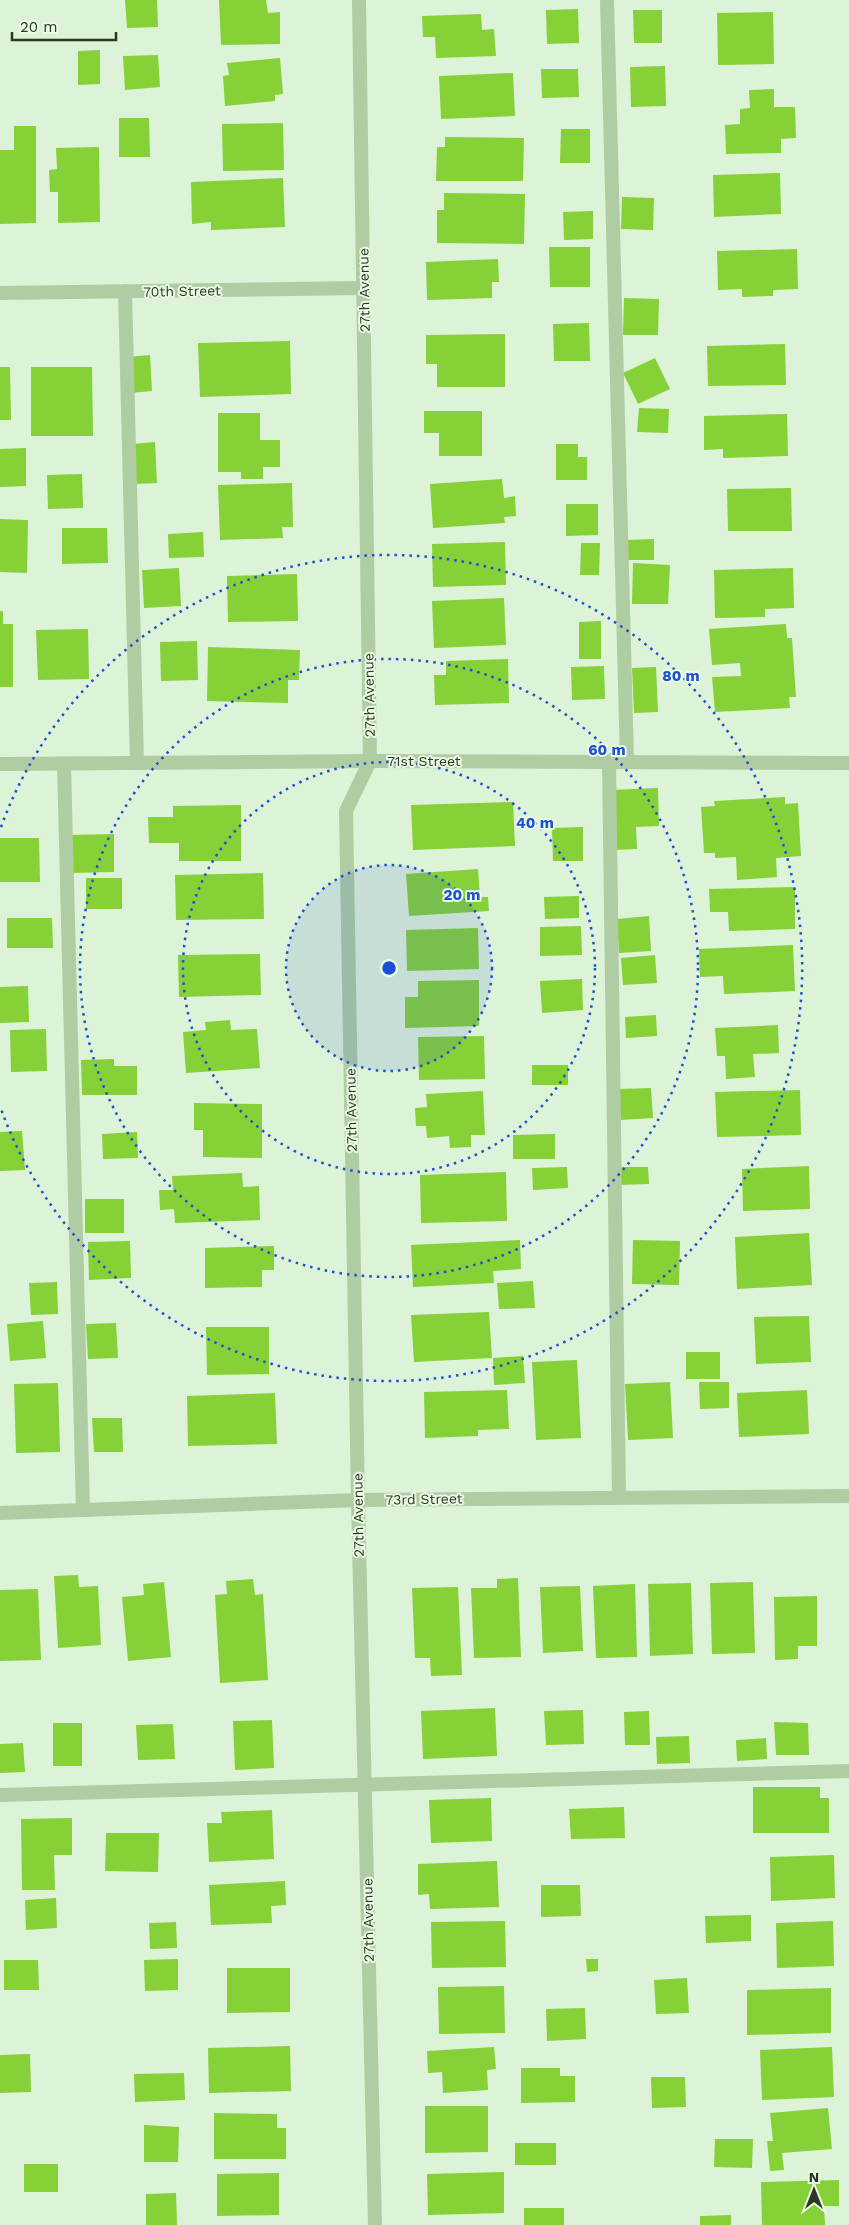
<svg xmlns="http://www.w3.org/2000/svg" width="849" height="2225" font-family="'Work Sans',sans-serif">
  <style>
    .building { fill: #86d038 }
    .lines { fill: none; stroke-linecap: round; stroke-linejoin: round }
    .service { stroke: #afcca2; stroke-width: 14 }
    .minor { stroke: #afcca2; stroke-width: 14 }
    .ring { fill: none; stroke: #1d4ed8; stroke-width: 2.5; stroke-dasharray: 2.5 5 }
    .labels { text-anchor: middle; stroke-width: 4; stroke-linejoin: round; paint-order: stroke }
    .street-label { font-size: 14px; fill: #2d3625; stroke: #e9fbe4 }
    .centre { fill: #1d4ed8; stroke: #e9fbe4; stroke-width: 2.5 }
    .ring-label { font-size: 15px; text-anchor: middle; font-weight: bold; fill: #1d4ed8; stroke: #e9fbe4; stroke-width: 4; stroke-linejoin: round; paint-order: stroke }
  </style>
  <rect width="100%" height="100%" fill="#ddf3d7"/>
  <!-- building -->
  <g class="building">
    <polygon points="125,0 157,0 158,27 127,28"/>
    <polygon points="219,0 266,0 268,13 280,12 280,44 221,45"/>
    <polygon points="578,9 579,43 547,44 546,10"/>
    <polygon points="633,10 662,10 662,43 634,43"/>
    <polygon points="773,12 774,64 718,65 717,13"/>
    <polygon points="481,14 482,30 494,29 496,56 436,58 435,37 423,37 422,16"/>
    <polygon points="100,50 100,84 78,85 78,51"/>
    <polygon points="158,55 160,87 125,90 123,56"/>
    <polygon points="280,58 283,94 275,95 275,101 225,106 223,76 229,75 227,63"/>
    <polygon points="665,66 666,106 631,107 630,67"/>
    <polygon points="541,69 578,69 579,97 542,98"/>
    <polygon points="513,73 515,116 441,119 439,76"/>
    <polygon points="774,89 774,107 795,107 796,138 781,139 781,153 726,154 725,125 740,124 740,109 750,108 749,90"/>
    <polygon points="119,118 149,118 150,157 119,157"/>
    <polygon points="283,123 284,170 223,171 222,124"/>
    <polygon points="14,126 36,126 36,223 0,224 0,150 14,150"/>
    <polygon points="561,129 590,129 590,163 560,163"/>
    <polygon points="445,137 524,138 523,181 436,181 437,147 445,147"/>
    <polygon points="99,147 100,222 58,223 58,192 50,192 49,170 57,169 56,148"/>
    <polygon points="780,173 781,214 714,217 713,175"/>
    <polygon points="283,178 285,227 211,230 211,222 192,224 191,182"/>
    <polygon points="444,193 525,194 524,244 437,243 437,210 444,210"/>
    <polygon points="622,197 654,198 653,230 621,229"/>
    <polygon points="593,211 593,239 564,240 563,212"/>
    <polygon points="549,247 590,247 590,287 550,287"/>
    <polygon points="797,249 798,289 773,290 773,296 742,297 742,289 718,290 717,251"/>
    <polygon points="498,259 499,282 492,282 492,298 427,300 426,262"/>
    <polygon points="624,298 659,299 658,335 623,335"/>
    <polygon points="589,323 590,361 554,361 553,324"/>
    <polygon points="505,334 505,387 437,387 437,364 426,364 426,335"/>
    <polygon points="290,341 291,394 200,397 198,343"/>
    <polygon points="785,344 786,385 708,386 707,346"/>
    <polygon points="150,355 152,391 130,393 127,357"/>
    <polygon points="655,358 670,389 638,404 623,373"/>
    <polygon points="0,367 10,367 11,420 0,420"/>
    <polygon points="31,367 92,367 93,436 31,436"/>
    <polygon points="639,408 669,409 668,433 637,432"/>
    <polygon points="424,411 482,411 482,456 439,456 439,433 424,433"/>
    <polygon points="218,413 260,413 260,440 280,440 280,467 263,467 263,479 241,479 241,472 218,472"/>
    <polygon points="787,414 788,456 723,458 723,449 704,450 704,416"/>
    <polygon points="155,442 157,483 135,484 133,444"/>
    <polygon points="556,444 578,444 578,457 587,457 587,480 556,480"/>
    <polygon points="26,448 26,486 0,487 0,449"/>
    <polygon points="82,474 83,508 48,509 47,475"/>
    <polygon points="502,479 504,498 515,496 516,516 504,517 505,523 433,528 430,484"/>
    <polygon points="292,483 293,527 282,527 283,538 220,540 218,485"/>
    <polygon points="791,488 792,531 728,531 727,489"/>
    <polygon points="566,504 598,504 598,535 566,536"/>
    <polygon points="0,519 28,520 27,573 0,572"/>
    <polygon points="62,528 107,528 108,563 62,564"/>
    <polygon points="203,532 204,557 169,558 168,534"/>
    <polygon points="654,539 654,560 626,560 626,540"/>
    <polygon points="505,542 506,585 433,587 432,544"/>
    <polygon points="581,543 600,543 599,575 580,575"/>
    <polygon points="633,563 670,565 668,604 632,604"/>
    <polygon points="179,568 181,606 144,608 142,570"/>
    <polygon points="793,568 794,608 765,609 765,617 715,618 714,570"/>
    <polygon points="297,574 298,621 228,622 227,576"/>
    <polygon points="504,598 506,645 434,648 432,601"/>
    <polygon points="0,611 3,611 3,624 13,624 13,687 0,687"/>
    <polygon points="601,621 601,659 579,659 579,622"/>
    <polygon points="786,624 787,638 792,638 796,697 789,697 790,708 715,712 712,677 741,676 740,663 712,665 709,629"/>
    <polygon points="88,629 89,679 38,680 36,630"/>
    <polygon points="197,641 198,680 161,681 160,642"/>
    <polygon points="208,647 300,650 299,680 288,680 288,703 207,701"/>
    <polygon points="508,659 509,703 435,705 434,675 446,675 446,661"/>
    <polygon points="604,666 605,699 572,700 571,667"/>
    <polygon points="656,667 658,712 634,713 632,668"/>
    <polygon points="658,788 659,826 636,827 637,849 613,850 611,790"/>
    <polygon points="785,797 785,804 798,803 801,856 776,858 777,877 737,880 736,857 715,858 715,853 704,853 701,807 715,806 714,801"/>
    <polygon points="513,802 515,846 413,850 411,805"/>
    <polygon points="241,805 241,861 179,861 179,843 149,843 148,817 173,817 173,806"/>
    <polygon points="583,827 583,861 553,861 552,828"/>
    <polygon points="114,834 114,872 71,873 70,835"/>
    <polygon points="0,838 39,838 40,882 0,882"/>
    <polygon points="478,869 480,897 488,897 489,911 409,916 406,874"/>
    <polygon points="263,873 264,919 176,920 175,875"/>
    <rect x="86" y="878" width="36" height="31"/>
    <polygon points="795,887 795,929 729,931 728,912 710,912 709,889"/>
    <polygon points="579,896 579,918 545,919 544,897"/>
    <polygon points="649,916 651,951 619,953 617,919"/>
    <polygon points="7,918 52,918 53,948 7,948"/>
    <polygon points="581,926 582,955 540,956 540,927"/>
    <polygon points="478,928 479,969 407,971 406,930"/>
    <polygon points="793,945 795,991 724,994 723,976 700,977 699,949"/>
    <polygon points="260,954 261,995 179,997 178,955"/>
    <polygon points="655,955 657,983 623,985 621,958"/>
    <polygon points="582,979 583,1010 542,1013 540,981"/>
    <polygon points="479,980 479,1026 405,1028 405,997 418,997 418,981"/>
    <polygon points="28,986 29,1022 0,1023 0,987"/>
    <polygon points="656,1015 657,1036 626,1038 625,1017"/>
    <polygon points="230,1020 231,1030 257,1029 260,1068 186,1073 183,1032 206,1030 205,1022"/>
    <polygon points="778,1025 779,1053 753,1054 755,1077 726,1079 725,1056 717,1056 715,1028"/>
    <polygon points="46,1029 47,1071 11,1072 10,1030"/>
    <polygon points="484,1036 485,1079 419,1080 418,1037"/>
    <polygon points="114,1059 114,1066 137,1066 137,1095 82,1095 81,1060"/>
    <rect x="532" y="1065" width="36" height="20"/>
    <polygon points="651,1088 653,1118 621,1120 619,1089"/>
    <polygon points="800,1090 801,1135 717,1137 715,1092"/>
    <polygon points="483,1091 485,1135 471,1135 471,1147 450,1148 449,1136 427,1138 426,1126 416,1126 415,1108 427,1107 426,1094"/>
    <polygon points="194,1103 262,1104 262,1158 203,1157 203,1130 194,1130"/>
    <polygon points="22,1131 25,1170 0,1171 0,1132"/>
    <polygon points="137,1132 138,1158 103,1159 102,1134"/>
    <polygon points="555,1134 555,1159 513,1159 513,1135"/>
    <polygon points="809,1166 810,1209 743,1211 742,1169"/>
    <polygon points="567,1167 568,1188 533,1190 532,1168"/>
    <polygon points="618,1167 648,1167 649,1184 618,1185"/>
    <polygon points="506,1172 507,1221 421,1223 420,1175"/>
    <polygon points="242,1173 243,1187 259,1186 260,1220 175,1223 174,1209 160,1210 159,1190 173,1190 172,1176"/>
    <rect x="85" y="1199" width="39" height="34"/>
    <polygon points="809,1233 812,1285 737,1289 735,1237"/>
    <polygon points="520,1240 521,1269 493,1271 494,1283 413,1287 411,1245"/>
    <polygon points="633,1240 680,1241 679,1285 632,1284"/>
    <polygon points="130,1241 131,1278 89,1280 88,1242"/>
    <polygon points="274,1246 274,1270 262,1270 262,1287 205,1288 205,1248"/>
    <polygon points="533,1281 535,1308 499,1309 497,1283"/>
    <polygon points="57,1282 58,1314 31,1315 29,1283"/>
    <polygon points="489,1312 492,1358 414,1362 411,1315"/>
    <polygon points="809,1316 811,1362 756,1364 754,1317"/>
    <polygon points="43,1321 46,1358 10,1361 7,1324"/>
    <polygon points="116,1323 118,1358 88,1359 86,1324"/>
    <polygon points="206,1327 269,1327 269,1374 207,1375"/>
    <rect x="686" y="1352" width="34" height="27"/>
    <polygon points="523,1356 525,1383 494,1385 493,1358"/>
    <polygon points="577,1360 581,1438 536,1440 532,1362"/>
    <polygon points="670,1382 673,1438 628,1440 625,1384"/>
    <polygon points="699,1382 729,1382 729,1408 700,1409"/>
    <polygon points="58,1383 60,1452 16,1453 14,1384"/>
    <polygon points="507,1390 509,1429 478,1430 478,1436 425,1438 424,1392"/>
    <polygon points="807,1390 809,1434 739,1437 737,1393"/>
    <polygon points="275,1393 277,1444 188,1446 187,1396"/>
    <polygon points="92,1418 122,1418 123,1452 94,1452"/>
    <polygon points="78,1575 79,1587 98,1586 101,1645 58,1648 54,1576"/>
    <polygon points="518,1578 521,1657 474,1658 471,1588 497,1588 497,1579"/>
    <polygon points="253,1579 255,1595 263,1594 268,1680 220,1683 215,1595 227,1594 226,1581"/>
    <polygon points="164,1582 171,1657 128,1661 122,1597 144,1595 143,1584"/>
    <polygon points="753,1582 755,1653 712,1654 710,1583"/>
    <polygon points="691,1583 693,1654 650,1656 648,1584"/>
    <polygon points="635,1584 637,1657 596,1658 593,1586"/>
    <polygon points="580,1586 583,1651 543,1653 540,1587"/>
    <polygon points="458,1587 462,1675 431,1676 430,1658 415,1658 412,1588"/>
    <polygon points="38,1589 41,1660 0,1661 0,1590"/>
    <polygon points="817,1596 817,1646 798,1646 798,1659 775,1660 774,1597"/>
    <polygon points="495,1708 497,1756 423,1759 421,1711"/>
    <polygon points="583,1710 584,1744 546,1745 544,1711"/>
    <polygon points="649,1711 650,1745 625,1745 624,1712"/>
    <polygon points="272,1720 274,1768 235,1770 233,1721"/>
    <polygon points="774,1722 808,1723 809,1755 776,1755"/>
    <rect x="53" y="1723" width="29" height="43"/>
    <polygon points="173,1724 175,1759 138,1760 136,1725"/>
    <polygon points="689,1736 690,1763 657,1764 656,1737"/>
    <polygon points="766,1738 767,1759 737,1761 736,1740"/>
    <polygon points="23,1743 25,1772 0,1773 0,1744"/>
    <polygon points="753,1787 820,1787 820,1798 829,1798 829,1833 753,1833"/>
    <polygon points="491,1798 492,1841 431,1843 429,1800"/>
    <polygon points="624,1807 625,1838 571,1839 569,1809"/>
    <polygon points="272,1810 274,1859 209,1862 207,1823 222,1823 221,1812"/>
    <polygon points="72,1818 72,1855 54,1855 55,1890 22,1890 21,1819"/>
    <polygon points="106,1833 159,1833 158,1872 105,1871"/>
    <polygon points="834,1855 835,1898 771,1901 770,1857"/>
    <polygon points="497,1861 499,1907 430,1909 429,1894 418,1895 418,1864"/>
    <polygon points="285,1881 286,1905 271,1906 272,1923 211,1925 209,1885"/>
    <polygon points="541,1885 580,1885 581,1916 541,1917"/>
    <polygon points="56,1898 57,1928 26,1930 25,1900"/>
    <polygon points="751,1915 751,1941 706,1943 705,1916"/>
    <polygon points="505,1921 506,1967 432,1968 431,1922"/>
    <polygon points="833,1921 834,1966 777,1968 776,1923"/>
    <polygon points="176,1922 177,1948 150,1949 149,1923"/>
    <polygon points="178,1959 178,1990 145,1991 144,1960"/>
    <polygon points="586,1959 598,1959 598,1971 587,1972"/>
    <polygon points="4,1960 38,1960 39,1990 4,1990"/>
    <polygon points="227,1968 290,1968 290,2012 227,2013"/>
    <polygon points="687,1978 689,2013 656,2014 654,1980"/>
    <polygon points="504,1986 505,2033 439,2034 438,1987"/>
    <polygon points="831,1988 831,2033 747,2035 747,1990"/>
    <polygon points="585,2008 586,2039 547,2041 546,2009"/>
    <polygon points="290,2046 291,2091 209,2093 208,2048"/>
    <polygon points="494,2047 496,2069 487,2070 488,2090 443,2093 442,2072 428,2073 427,2051"/>
    <polygon points="832,2047 834,2097 762,2100 760,2050"/>
    <polygon points="30,2054 31,2092 0,2093 0,2055"/>
    <polygon points="521,2068 560,2068 560,2076 575,2076 575,2102 521,2103"/>
    <polygon points="184,2073 185,2100 135,2102 134,2074"/>
    <polygon points="651,2077 685,2077 686,2107 652,2108"/>
    <polygon points="425,2106 488,2106 488,2152 425,2153"/>
    <polygon points="828,2108 832,2149 782,2153 784,2170 770,2171 767,2141 773,2141 770,2113"/>
    <polygon points="214,2113 277,2114 277,2128 286,2128 286,2159 214,2159"/>
    <polygon points="144,2125 179,2127 178,2162 144,2162"/>
    <polygon points="715,2139 753,2139 752,2168 714,2167"/>
    <rect x="515" y="2143" width="41" height="22"/>
    <rect x="24" y="2164" width="34" height="28"/>
    <polygon points="504,2172 504,2213 428,2215 427,2174"/>
    <polygon points="279,2173 279,2215 217,2216 217,2174"/>
    <polygon points="839,2180 839,2206 824,2206 825,2225 762,2225 761,2182"/>
    <polygon points="176,2193 177,2225 146,2225 146,2194"/>
    <rect x="524" y="2208" width="40" height="17"/>
    <polygon points="731,2215 731,2225 700,2225 700,2216"/>
  </g>
  <g class="lines">
    <!-- service -->
    <g class="service">
      <polyline points="607,0 627,761"/>
      <polyline points="125,291 137,763"/>
      <polyline points="609,761 619,1497"/>
      <polyline points="64,764 83,1510"/>
      <polyline points="0,1795 849,1771"/>
    </g>
    <!-- minor -->
    <g class="minor">
      <polyline points="359,0 370,761 346,811 358,1500 375,2225"/>
      <polyline points="0,293 364,288"/>
      <polyline points="0,764 370,761 849,763"/>
      <polyline points="0,1513 358,1500 849,1496"/>
    </g>
  </g>
  <!-- distance rings -->
  <circle cx="389" cy="968" r="103" fill="#1d4ed8" fill-opacity=".12"/>
  <g class="ring">
    <circle cx="389" cy="968" r="103"/>
    <circle cx="389" cy="968" r="206"/>
    <circle cx="389" cy="968" r="309"/>
    <path d="M1 827A413 413 0 1 1 1 1109"/>
  </g>
  <g class="labels">
    <!-- street labels -->
    <g class="street-label">
      <text transform="translate(364 290) rotate(-91)" y="5">27th Avenue</text>
      <text transform="translate(182 291) rotate(-1)" y="5">70th Street</text>
      <text transform="translate(369 695) rotate(-91)" y="5">27th Avenue</text>
      <text x="424" y="766">71st Street</text>
      <text transform="translate(351 1110) rotate(-91)" y="5">27th Avenue</text>
      <text transform="translate(424 1499) rotate(-1)" y="5">73rd Street</text>
      <text transform="translate(358 1515) rotate(-91)" y="5">27th Avenue</text>
      <text transform="translate(368 1920) rotate(-91)" y="5">27th Avenue</text>
    </g>
  </g>
  <circle cx="389" cy="968" r="8" class="centre"/>
  <g class="ring-label">
    <text x="681" y="681">80 m</text>
    <text x="607" y="755">60 m</text>
    <text x="535" y="828">40 m</text>
    <text x="462" y="900">20 m</text>
  </g>
  <!-- north arrow -->
  <g transform="translate(814 2190)" stroke="#e9fbe4" stroke-width="4" paint-order="stroke">
  <path d="M0-4L9 19L0 12L-9 19Z" fill="#2d3625"/>
  <text y="-8" font-size="14" font-weight="bold" text-anchor="middle" fill="#2d3625">N</text>
  </g>
  <!-- scale -->
  <path d="M12 32v8h104v-8" fill="none" stroke="#2d3625" stroke-width="2.5"/>
  <text x="20" y="32" font-size="15" fill="#2d3625" stroke="#e9fbe4" stroke-width="4" paint-order="stroke">20 m</text>
</svg>
